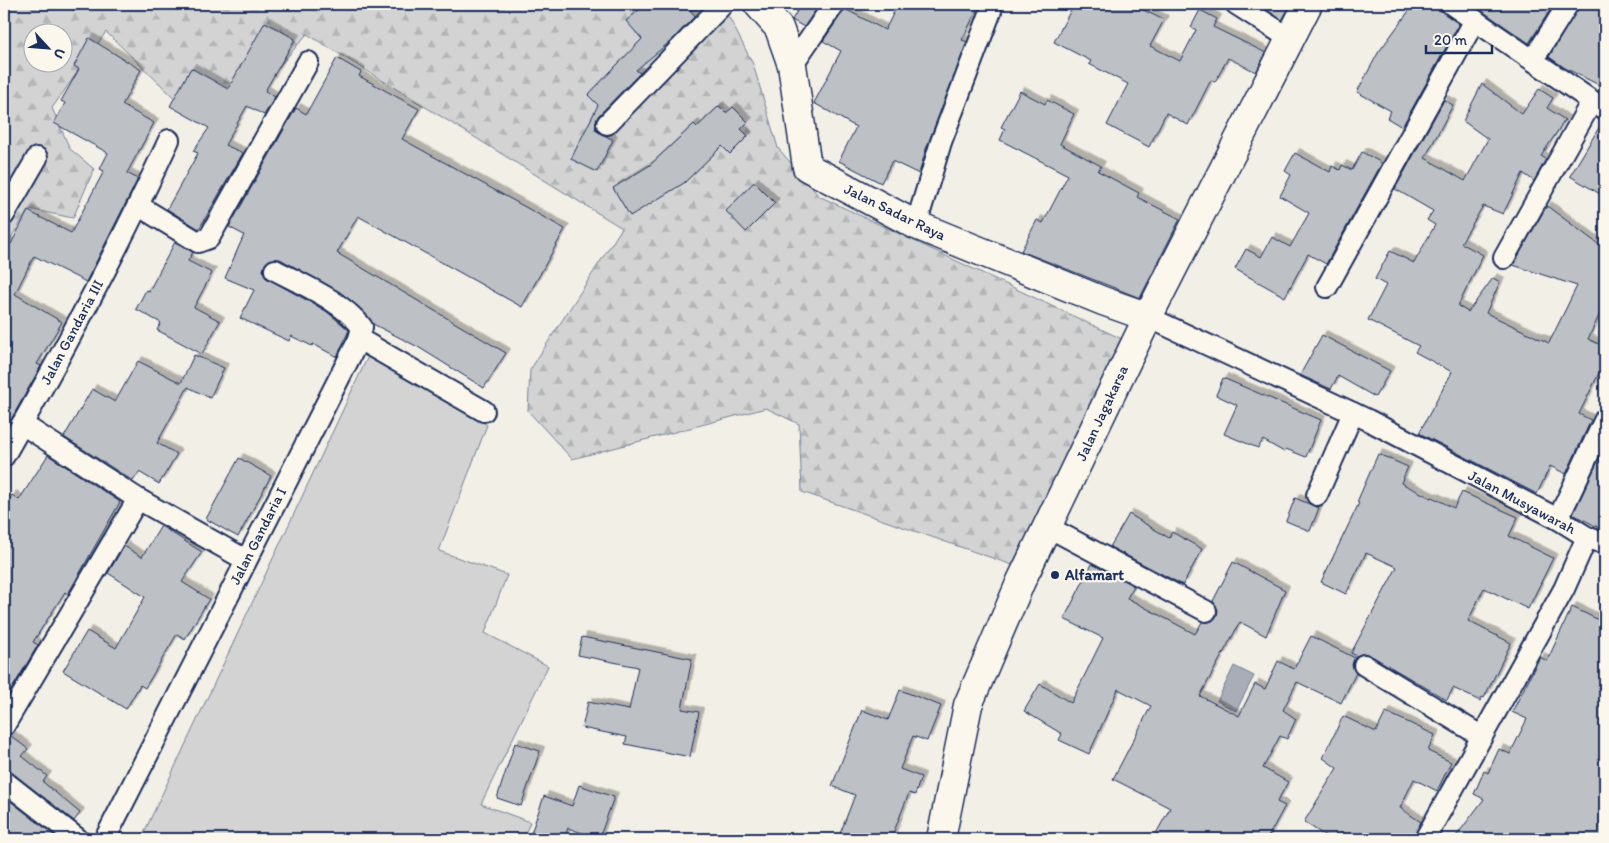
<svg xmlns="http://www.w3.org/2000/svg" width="1609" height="843" font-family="Itim,sans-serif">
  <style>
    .grass { fill: #d2d3d2; stroke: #768198 }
    .forest { fill: url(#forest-firs); stroke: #768198; fill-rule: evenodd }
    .water { fill: #a9adb7; stroke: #707b93 }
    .building { fill: #bdc0c4; stroke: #1b2f5e; filter: url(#shadow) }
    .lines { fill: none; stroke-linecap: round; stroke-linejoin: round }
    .street-casing { stroke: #1b2f5e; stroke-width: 24 }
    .secondary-casing { stroke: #1b2f5e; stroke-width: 31 }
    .street { stroke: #fbf7ec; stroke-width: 20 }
    .secondary { stroke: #fbf7ec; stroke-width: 28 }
    .poi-dot { fill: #1b2f5e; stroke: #fbf7ec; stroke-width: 2 }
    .labels { text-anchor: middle; stroke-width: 4.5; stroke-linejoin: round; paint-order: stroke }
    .street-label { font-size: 15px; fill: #1b2f5e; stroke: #fbf7ec }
    .poi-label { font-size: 15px; font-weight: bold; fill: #1b2f5e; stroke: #fbf7ec; text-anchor: start }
  </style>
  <defs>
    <pattern id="forest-firs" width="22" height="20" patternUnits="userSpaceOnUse" patternTransform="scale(1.25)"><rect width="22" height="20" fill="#d2d3d2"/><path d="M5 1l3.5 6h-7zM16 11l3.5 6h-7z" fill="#b4b5b7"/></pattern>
    <filter id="shadow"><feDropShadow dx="4.5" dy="-4.5" stdDeviation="0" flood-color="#0004"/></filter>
  </defs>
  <rect width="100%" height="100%" fill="#f2efe6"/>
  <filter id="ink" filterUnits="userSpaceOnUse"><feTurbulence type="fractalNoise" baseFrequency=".02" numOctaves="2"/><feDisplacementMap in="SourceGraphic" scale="10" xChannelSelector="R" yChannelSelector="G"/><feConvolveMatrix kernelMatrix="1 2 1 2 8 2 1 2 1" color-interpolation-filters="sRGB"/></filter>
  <g filter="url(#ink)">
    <!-- grass -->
    <polygon class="grass" points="371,350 487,425 439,551 507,575 485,633 548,666 481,804 530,822 523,839 141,839"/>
    <!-- forest -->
    <path class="forest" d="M4 4H717L730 19 753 64 778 148 819 196 1141 348 1041 575 802 492 799 424 766 408 572 459 528 411 530 370 622 228 307 34 247 104 187 110 106 32 52 108 70 149 94 169 73 218 29 209 4 249ZM32 32H62V62H32Z"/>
    <!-- water -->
    <polygon class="water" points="1234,666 1254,676 1236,711 1217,701"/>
    <!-- building -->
    <g class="building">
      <polygon points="646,4 685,4 695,16 672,40 636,70 640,73 598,116 595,130 613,140 597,172 571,159 598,105 588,95 642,39 626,21"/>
      <polygon points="801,4 820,4 804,27 792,20"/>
      <polygon points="898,4 980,4 962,40 967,42 926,149 919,174 892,161 881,183 839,161 856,127 814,103 841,51 823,41 845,9 885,30"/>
      <polygon points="1074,4 1131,4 1164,20 1150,46 1180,61 1196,30 1191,27 1200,10 1217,19 1213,27 1266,53 1256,72 1228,58 1215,82 1211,80 1188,125 1166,113 1149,147 1107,125 1128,84 1089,64 1091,61 1054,42"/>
      <polygon points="1258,4 1291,4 1282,20"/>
      <polygon points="1414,4 1431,4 1459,24 1402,127 1387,118 1391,111 1357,92 1378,53"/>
      <polygon points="1472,4 1554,4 1529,43"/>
      <polygon points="1580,4 1605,4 1605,88 1565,68 1549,57"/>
      <polygon points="265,22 295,39 265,91 275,97 264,115 247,106 225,145 243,153 199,229 167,209 198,153 193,151 209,128 170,106 191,68 228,89"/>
      <polygon points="89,38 141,70 122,105 154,123 127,173 138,179 86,282 34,256 15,294 62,322 37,364 41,366 4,432 4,240 11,244 28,211 71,233 104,171 100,169 108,153 54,123 65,103 61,101 79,69 74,66"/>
      <polygon points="337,58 361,72 359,76 419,109 402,139 565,229 522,307 358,216 337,253 506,353 484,388 418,347 373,324 361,309 340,292 280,259 269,260 265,264 263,270 265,277 326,311 349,330 337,357 313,344 312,346 291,336 289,341 240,318 254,290 225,278 244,235 229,227 296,108 306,114"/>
      <polygon points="1482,84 1522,114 1539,89 1553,98 1547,108 1565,120 1541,156 1546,159 1534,181 1523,173 1503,214 1483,206 1461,243 1483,255 1458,306 1468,312 1493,278 1500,282 1486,313 1549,343 1577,286 1513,265 1546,207 1547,206 1605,249 1605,303 1588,339 1605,347 1605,372 1601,369 1579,414 1591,420 1566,474 1550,466 1537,494 1419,433 1452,372 1415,352 1419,346 1368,320 1386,285 1375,279 1390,251 1414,263 1435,225 1427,220 1433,211 1395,189 1444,100 1453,105 1425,158 1465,181 1488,139 1463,121"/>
      <polygon points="1020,91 1045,104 1047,100 1074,114 1060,144 1101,166 1098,171 1139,193 1137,197 1180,219 1140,298 1021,251 1037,220 1043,223 1068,175 1000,140 1005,129 1001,127"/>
      <polygon points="719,106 726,113 733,107 748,122 741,129 748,136 730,154 722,146 684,183 630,216 613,188 650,165 694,124 697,127"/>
      <polygon points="1603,121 1605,122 1605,197 1570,176"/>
      <polygon points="1362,152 1382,163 1326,264 1308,254 1285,297 1235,269 1246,249 1261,257 1272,237 1290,247 1309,213 1280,196 1291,175 1285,171 1295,153 1330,172 1332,166 1340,170 1342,165 1352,170"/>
      <polygon points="754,182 775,203 746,232 726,211"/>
      <polygon points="175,242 193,252 188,261 212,273 194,307 220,321 202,354 157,330 161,323 136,309 146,290 149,291"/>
      <polygon points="1322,335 1390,371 1375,397 1338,376 1331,389 1300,375"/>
      <polygon points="194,355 224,368 210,398 188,387 157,443 177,454 159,484 139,472 133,481 64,437 92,389 115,402 138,361 181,383"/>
      <polygon points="1223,378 1321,420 1306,457 1286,449 1284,452 1263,440 1258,448 1224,434 1237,405 1216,395"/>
      <polygon points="1605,446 1605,531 1573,514"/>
      <polygon points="1378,454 1408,467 1401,483 1431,498 1432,497 1454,508 1462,492 1518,517 1509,536 1553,558 1528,609 1484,588 1468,621 1511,643 1484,698 1482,697 1480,701 1453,688 1447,700 1370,655 1364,653 1357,656 1351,653 1397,567 1366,553 1346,594 1321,582 1359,503 1357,502"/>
      <polygon points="48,455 120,502 68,594 65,592 33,642 38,645 4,702 4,508 12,495 19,500"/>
      <polygon points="239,458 271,476 238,537 206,519"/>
      <polygon points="1295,498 1319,508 1310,531 1286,521"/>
      <polygon points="1129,514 1169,538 1172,532 1202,549 1183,585 1110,547"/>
      <polygon points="161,526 202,552 182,582 209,599 185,639 177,634 145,688 140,685 126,709 63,671 87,631 116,648 145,597 108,573 124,546 142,557"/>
      <polygon points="1233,562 1285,590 1266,636 1240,622 1200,696 1239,716 1255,684 1265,689 1278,661 1294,669 1311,636 1355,658 1352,665 1356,673 1341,703 1297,682 1283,710 1296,719 1287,739 1280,736 1263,768 1288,782 1277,802 1285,806 1267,839 1153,839 1170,808 1113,779 1151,706 1118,689 1089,754 1059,740 1062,734 1024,711 1040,684 1071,703 1103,638 1064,619 1092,564 1134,586 1127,598 1195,634 1202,622 1212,621 1217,616 1218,610 1213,601"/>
      <polygon points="1572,607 1605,623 1605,832 1602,839 1454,839 1484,799 1474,794 1484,771 1488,773 1499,749 1510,754 1527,719 1512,712 1540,657 1547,661"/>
      <polygon points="582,637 692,659 682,709 699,712 690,757 625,744 627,737 582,728 588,702 629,710 638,667 578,655"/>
      <polygon points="900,690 941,706 927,741 913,736 900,769 921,777 915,795 909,793 891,839 838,839 855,795 832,786 862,710 888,720"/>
      <polygon points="1386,712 1435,735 1428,751 1451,762 1437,791 1414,779 1400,808 1421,822 1413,839 1330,839 1304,822 1337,768 1323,758 1343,716 1376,732"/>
      <polygon points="11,736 28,749 22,756 47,776 43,782 80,813 74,821 11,772 4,769 4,738"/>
      <polygon points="515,743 540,751 521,806 497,798"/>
      <polygon points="579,785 614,797 599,839 568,828 564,839 529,839 544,796 572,806"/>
      <polygon points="4,796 59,839 4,839"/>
    </g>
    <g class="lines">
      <!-- street casing -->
      <g class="street-casing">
        <g id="street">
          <polyline points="1236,4 1289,38"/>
          <polyline points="1451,4 1605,110"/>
          <polyline points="1533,60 1568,4"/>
          <polyline points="792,65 834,4"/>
          <polyline points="607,124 723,4"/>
          <polyline points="139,206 198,242 209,238 308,62"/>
          <polyline points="4,215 37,158"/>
          <polyline points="916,225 941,142 991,11"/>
          <polyline points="1504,258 1592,101"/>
          <polyline points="1327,287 1475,20"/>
          <polyline points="1148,317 1368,420 1558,519 1587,537 1605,544"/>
          <polyline points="359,339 484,411"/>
          <polyline points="22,424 138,499 246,560"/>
          <path d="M4 456C63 353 119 248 169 140"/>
          <polyline points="1317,495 1353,413"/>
          <polyline points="1558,519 1605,419"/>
          <polyline points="1048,527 1206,611"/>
          <polyline points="1364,665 1481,736"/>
          <polyline points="4,726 138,499"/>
          <polyline points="4,781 78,839"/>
          <path d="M105 839 359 339 362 327C340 300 305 286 275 270"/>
          <polyline points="1425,839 1564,589 1587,537"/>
        </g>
      </g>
      <!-- secondary casing -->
      <g class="secondary-casing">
        <g id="secondary">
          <polyline points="758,4 779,28 792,65 807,167 916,225 1103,301 1148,317"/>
          <polyline points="941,839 968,705 1021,581 1148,317 1308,4"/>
        </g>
      </g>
      <!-- street -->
      <use href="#street" class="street"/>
      <!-- secondary -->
      <use href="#secondary" class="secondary"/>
    </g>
  </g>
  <!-- markers -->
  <circle class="poi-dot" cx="1055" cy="575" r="5"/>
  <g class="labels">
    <!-- street labels -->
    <g class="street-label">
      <text transform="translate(895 212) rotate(26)" y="5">Jalan Sadar Raya</text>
      <text transform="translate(72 332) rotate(-62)" y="5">Jalan Gandaria III</text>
      <text transform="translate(1102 413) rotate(-65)" y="5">Jalan Jagakarsa</text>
      <text transform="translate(1522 502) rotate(28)" y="5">Jalan Musyawarah</text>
      <text transform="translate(258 536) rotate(-63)" y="5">Jalan Gandaria I</text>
    </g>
    <!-- poi labels -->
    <g class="poi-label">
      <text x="1065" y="580">Alfamart</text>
    </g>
  </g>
  <!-- margin -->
  <rect width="1609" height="843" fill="none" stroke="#fbf7ec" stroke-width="20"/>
  <rect x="10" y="10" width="1589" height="823" fill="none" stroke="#1b2f5e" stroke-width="2" filter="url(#ink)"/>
  <!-- north arrow -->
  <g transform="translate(48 48) rotate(116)"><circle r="24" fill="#fbf7ec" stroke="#a1a7b3"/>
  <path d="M0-4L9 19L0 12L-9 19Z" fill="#1b2f5e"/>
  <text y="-8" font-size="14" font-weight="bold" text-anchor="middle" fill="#1b2f5e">U</text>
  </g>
  <!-- scale -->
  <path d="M1426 45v8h66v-8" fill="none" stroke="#1b2f5e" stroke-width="2.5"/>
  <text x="1434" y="45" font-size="15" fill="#1b2f5e" stroke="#fbf7ec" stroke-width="4" paint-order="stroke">20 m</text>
</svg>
